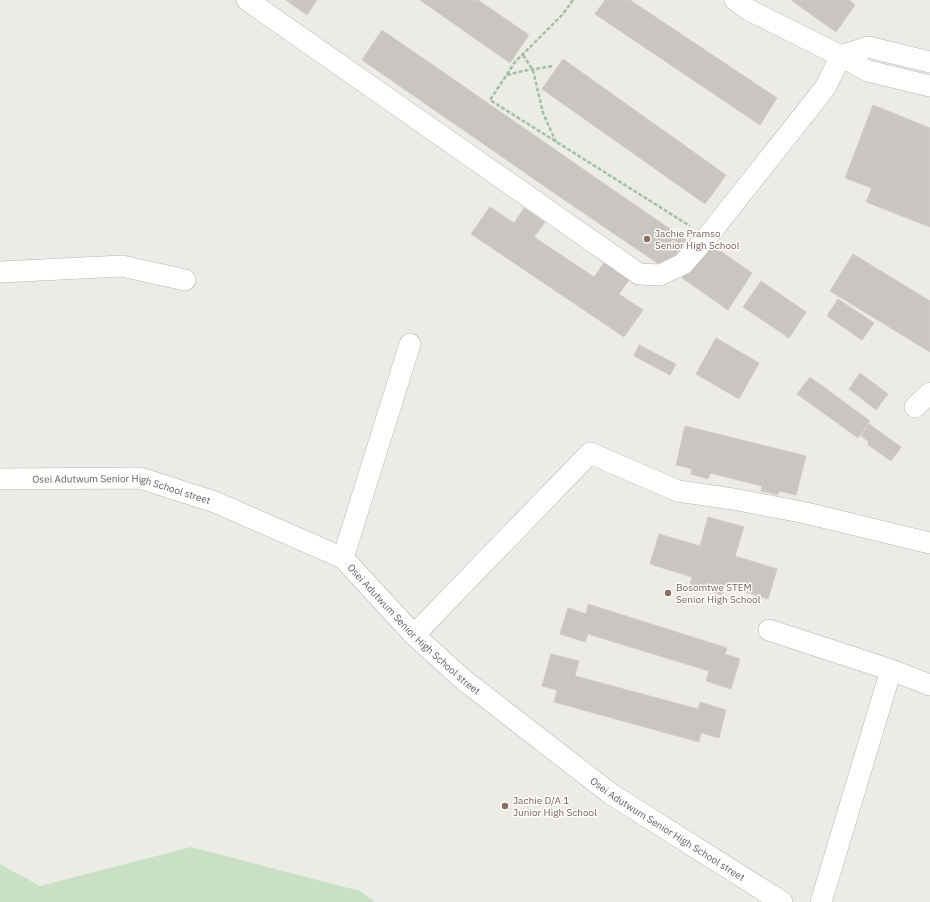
<svg xmlns="http://www.w3.org/2000/svg" width="930" height="902" font-family="'IBM Plex Sans',sans-serif">
  <style>
    .green { fill: #c8e1c5 }
    .building { fill: #c9c6c2; stroke: #d1ccc4 }
    .lines { fill: none; stroke-linecap: round; stroke-linejoin: round }
    .minor-casing { stroke: #b2b5b8; stroke-width: 22 }
    .path { stroke: #9fc2a5; stroke-width: 2.5; stroke-dasharray: 4 2; stroke-linecap: butt }
    .minor { stroke: #fff; stroke-width: 21 }
    .education-dot { fill: #8d6e63; stroke: #fff; stroke-width: 1.5 }
    .labels { text-anchor: middle; stroke-width: 3; stroke-linejoin: round; paint-order: stroke }
    .education-label { font-size: 10px; fill: #785e54; stroke: #fff; text-anchor: start }
    .street-label { font-size: 10px; fill: #5d6164; stroke: #fff }
  </style>
  <rect width="100%" height="100%" fill="#edebe5"/>
  <!-- green -->
  <polygon class="green" points="191,847 360,891 375,902 0,902 0,864 40,886"/>
  <!-- building -->
  <g class="building">
    <polygon points="286,0 317,0 307,15"/>
    <polygon points="420,0 478,0 529,35 510,63"/>
    <polygon points="605,0 630,0 777,98 760,125 595,14"/>
    <polygon points="791,0 849,0 855,5 836,32"/>
    <polygon points="382,30 482,99 462,129 362,60"/>
    <polygon points="563,59 726,175 705,204 542,89"/>
    <polygon points="482,99 583,169 563,199 462,129"/>
    <polygon points="873,105 930,128 930,227 866,202 872,188 845,178"/>
    <polygon points="583,169 686,240 666,269 563,199"/>
    <polygon points="490,207 514,223 524,208 545,222 534,237 594,277 604,263 629,280 619,294 643,310 624,337 471,234"/>
    <polygon points="707,242 752,273 728,310 682,278"/>
    <polygon points="853,254 930,301 930,352 830,291"/>
    <polygon points="761,281 806,312 789,338 743,307"/>
    <polygon points="838,299 874,323 862,340 827,316"/>
    <polygon points="716,338 759,363 739,399 696,374"/>
    <polygon points="639,345 676,364 670,375 634,356"/>
    <polygon points="860,373 888,394 876,410 849,389"/>
    <polygon points="810,377 870,421 858,438 797,394"/>
    <polygon points="869,424 901,447 891,461 867,444 869,442 861,436"/>
    <polygon points="685,426 806,456 796,495 779,491 778,495 761,491 762,486 710,473 708,479 691,474 692,469 676,465"/>
    <polygon points="708,517 744,527 735,556 777,569 768,599 725,586 722,595 690,585 692,577 650,564 659,534 700,546"/>
    <polygon points="588,604 727,648 725,654 740,659 731,689 706,681 709,671 588,634 585,642 560,634 568,608 586,614"/>
    <polygon points="551,654 579,661 575,676 698,709 700,702 726,710 719,738 701,733 699,742 554,702 557,690 542,686"/>
  </g>
  <g class="lines">
    <!-- minor casing -->
    <g class="minor-casing">
      <g id="minor">
        <polyline points="247,0 639,274 660,275 683,264 707,237 825,88 841,56 868,47 930,62"/>
        <polyline points="735,0 749,10 841,56 868,71 930,86"/>
        <polyline points="0,272 122,266 185,280"/>
        <polyline points="915,407 930,393"/>
        <path id="s1" d="M0 479 140 478 215 502 343 558 414 635 465 681 611 794 782 902"/>
        <polyline points="343,558 410,344"/>
        <polyline points="769,630 891,670 930,685"/>
        <polyline points="414,635 590,453 678,491 733,499 806,513 930,543"/>
        <polyline points="821,902 891,670"/>
      </g>
    </g>
    <!-- path -->
    <g class="path">
      <polyline points="573,0 563,14 515,62 490,100 690,226"/>
      <polyline points="523,55 533,70 543,113 556,142"/>
      <polyline points="507,75 523,71 553,66"/>
    </g>
    <!-- minor -->
    <use href="#minor" class="minor"/>
  </g>
  <!-- markers -->
  <g class="education-dot">
    <circle cx="647" cy="239" r="4"/>
    <circle cx="668" cy="593" r="4"/>
    <circle cx="505" cy="806" r="4"/>
  </g>
  <g class="labels">
    <!-- education labels -->
    <g class="education-label">
      <text x="655" y="237">Jachie Pramso<tspan x="655" dy="12">Senior High School</tspan></text>
      <text x="676" y="591">Bosomtwe STEM<tspan x="676" dy="12">Senior High School</tspan></text>
      <text x="513" y="804">Jachie D/A 1<tspan x="513" dy="12">Junior High School</tspan></text>
    </g>
    <!-- street labels -->
    <g class="street-label">
      <text dy="4" stroke="none"><textPath href="#s1" startOffset="123">Osei Adutwum Senior High School street</textPath></text>
      <text dy="4" stroke="none"><textPath href="#s1" startOffset="459">Osei Adutwum Senior High School street</textPath></text>
      <text dy="4" stroke="none"><textPath href="#s1" startOffset="783">Osei Adutwum Senior High School street</textPath></text>
    </g>
  </g>
</svg>
